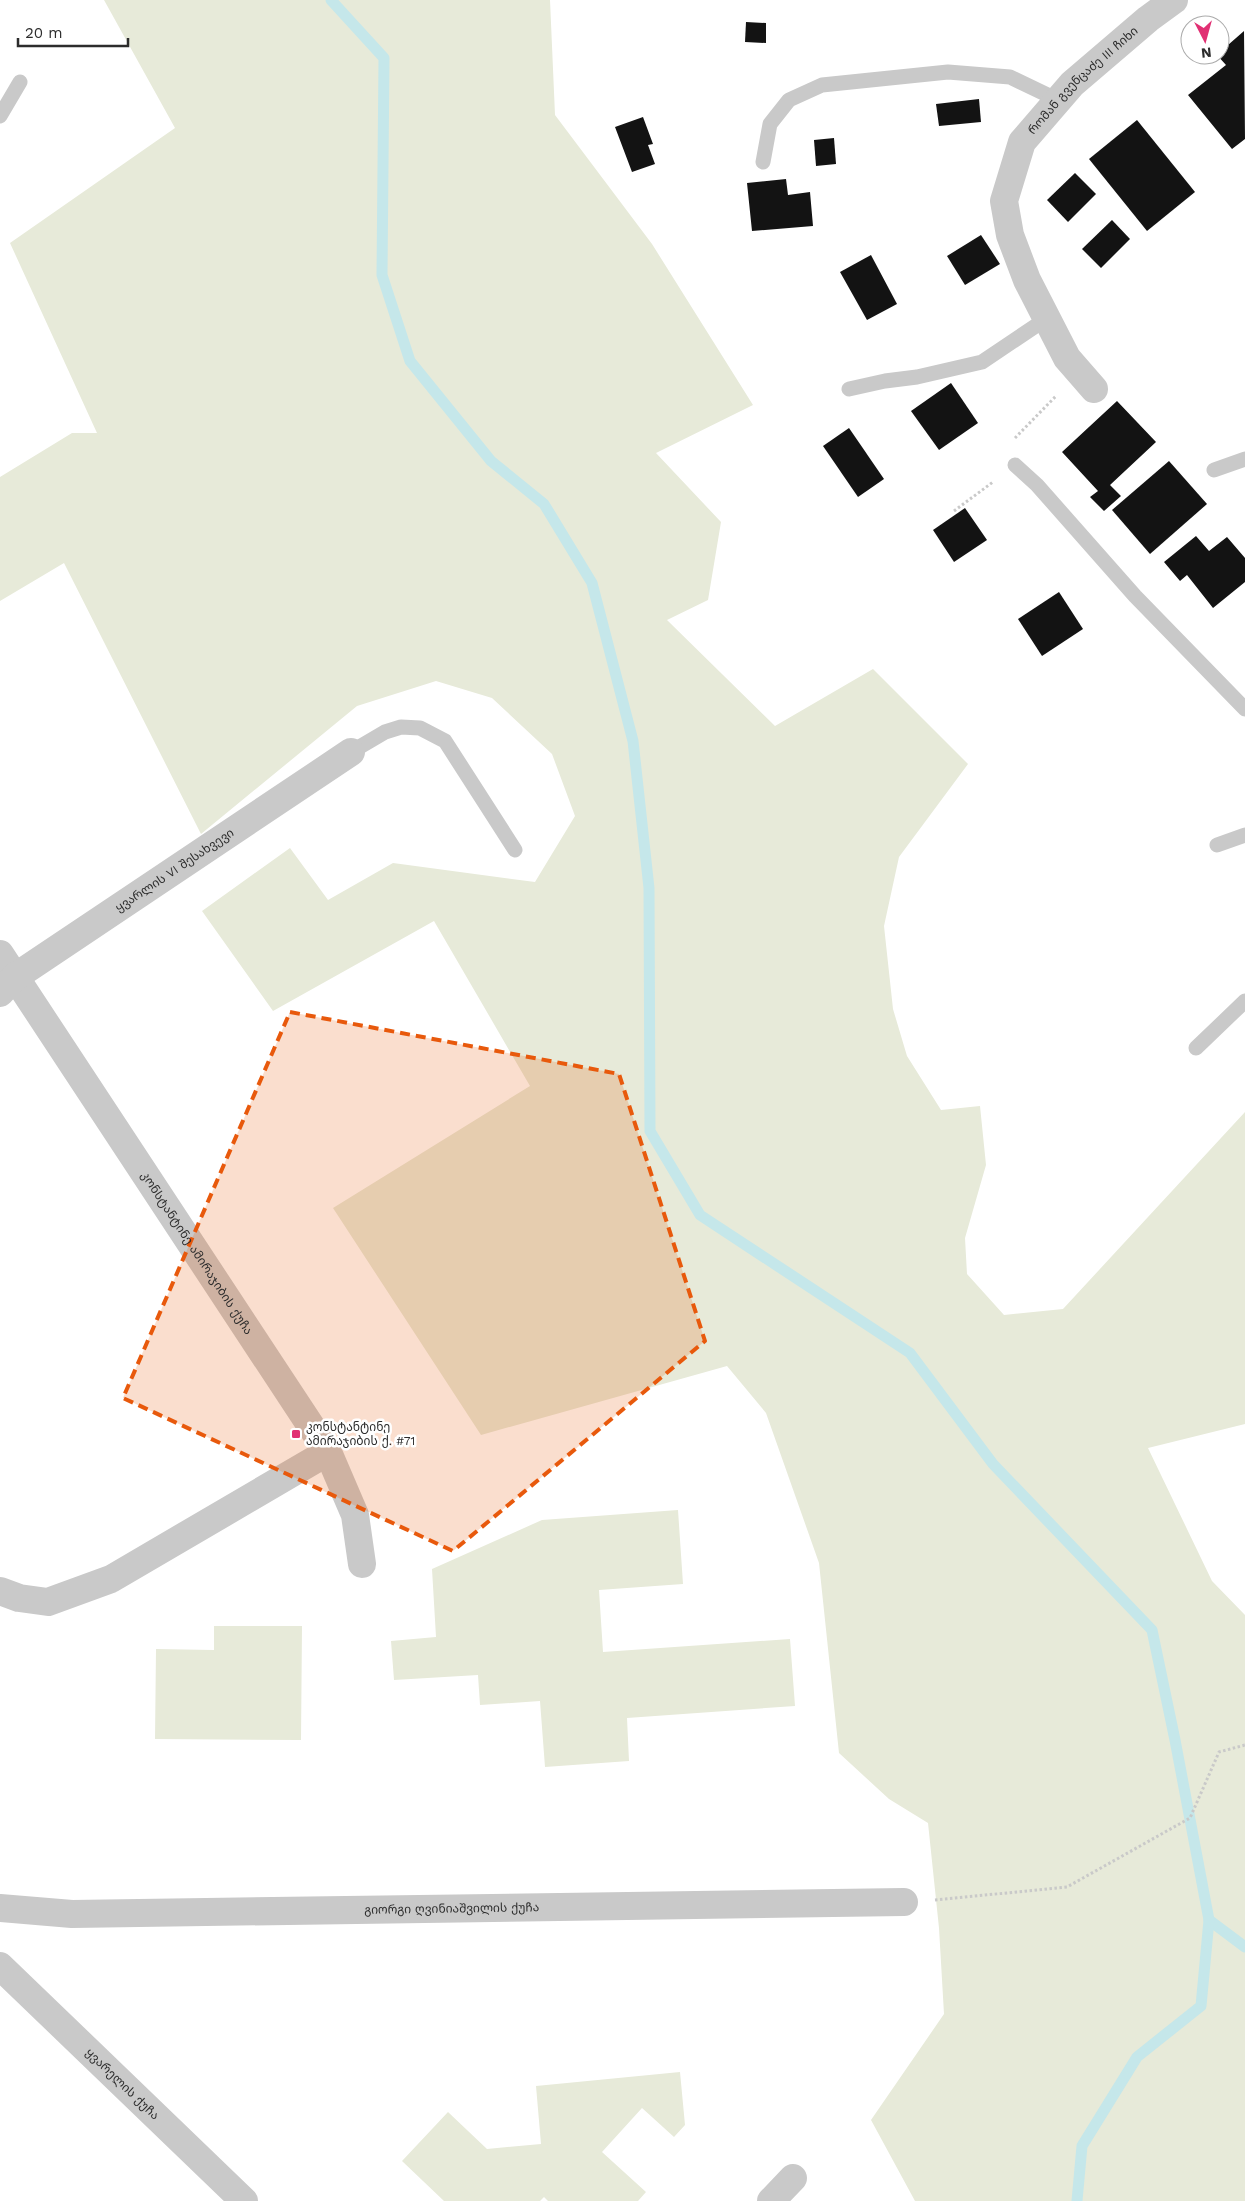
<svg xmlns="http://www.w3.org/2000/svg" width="1245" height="2201" font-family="'Work Sans','Noto Sans Georgian',sans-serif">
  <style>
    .green { fill: #e7ead9 }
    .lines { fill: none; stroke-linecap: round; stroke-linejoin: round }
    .stream { stroke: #c5e7ea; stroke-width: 11 }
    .building { fill: #131313 }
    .path { stroke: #c9c9c9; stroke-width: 3; stroke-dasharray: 2.5 2.5; stroke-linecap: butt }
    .service { stroke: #c9c9c9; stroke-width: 15 }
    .minor { stroke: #c9c9c9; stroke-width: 28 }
    .marked { fill: #e8590c; fill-opacity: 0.2; stroke: #e8590c; stroke-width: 4; stroke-dasharray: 10 6; stroke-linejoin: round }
    .poi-dot { fill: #e13073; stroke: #fff; stroke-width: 2 }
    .labels { text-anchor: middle; stroke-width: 5; stroke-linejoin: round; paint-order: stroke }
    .street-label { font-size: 12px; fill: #2c2c2c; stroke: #fff }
    .poi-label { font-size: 12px; fill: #2c2c2c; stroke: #fff; text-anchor: start }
  </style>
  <rect width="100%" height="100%" fill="#fff"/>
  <!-- green -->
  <g class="green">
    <polygon points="104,0 550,0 555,115 652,244 753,405 656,453 721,522 708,600 667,620 775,726 873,669 968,764 899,857 884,926 893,1009 907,1056 941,1110 980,1106 986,1165 965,1238 967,1274 1004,1315 1063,1309 1245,1112 1245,1424 1148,1448 1212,1581 1245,1615 1245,2201 915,2201 871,2120 944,2014 939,1928 928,1823 889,1799 839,1753 819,1563 766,1413 727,1366 481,1435 333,1208 530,1086 434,921 273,1011 202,911 290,848 328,900 393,863 535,882 575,816 552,754 492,698 436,681 357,706 201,834 64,563 0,601 0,477 72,433 97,433 10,243 175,128"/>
    <polygon points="678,1510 683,1584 599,1590 603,1652 790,1639 795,1706 627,1718 629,1761 545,1767 540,1701 480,1705 478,1675 394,1680 391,1641 436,1637 432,1569 542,1520"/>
    <polygon points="214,1626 302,1626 301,1740 155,1739 156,1649 214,1650"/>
    <polygon points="680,2072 685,2125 674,2137 642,2108 602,2152 646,2192 638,2201 548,2201 544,2197 540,2201 444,2201 402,2161 448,2112 487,2149 541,2144 536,2086"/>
  </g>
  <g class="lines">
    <!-- stream -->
    <g class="stream">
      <polyline points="331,0 384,58 382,275 410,361 491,461 544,504 592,583 633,741 649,888 650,1131 700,1215 910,1353 993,1464 1152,1630 1175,1740 1209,1920 1245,1947"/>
      <polyline points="1077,2201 1082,2146 1137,2057 1201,2006 1209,1920"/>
    </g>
  </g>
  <!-- building -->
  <g class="building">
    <polygon points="746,22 766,23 766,43 745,42"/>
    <polygon points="1244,31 1245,139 1232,149 1188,95 1226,65 1217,55 1220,55 1220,52"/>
    <polygon points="979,99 981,122 939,126 936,104"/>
    <polygon points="643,117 653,144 648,145 655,164 632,172 615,127"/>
    <polygon points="1137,120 1195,192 1147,231 1089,159"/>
    <polygon points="834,138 836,164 816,166 814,140"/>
    <polygon points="1075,173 1096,194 1068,222 1047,200"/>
    <polygon points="786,179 788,195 810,192 813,226 752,231 747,183"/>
    <polygon points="1112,220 1130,239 1101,268 1082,249"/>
    <polygon points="981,235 1000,264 965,285 947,256"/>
    <polygon points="871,255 897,304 867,320 840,272"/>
    <polygon points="951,383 978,423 939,450 911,411"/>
    <polygon points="1117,401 1156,442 1110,485 1121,496 1104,511 1090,497 1098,491 1062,452"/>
    <polygon points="849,428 884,479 858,497 823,446"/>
    <polygon points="1169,461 1207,504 1150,554 1112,510"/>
    <polygon points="965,508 987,540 954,562 933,530"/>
    <polygon points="1196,536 1209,551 1227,537 1245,558 1245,582 1213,608 1187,575 1180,581 1164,562"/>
    <polygon points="1059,592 1083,629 1042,656 1018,619"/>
  </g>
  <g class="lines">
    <!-- path -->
    <g class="path">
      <polyline points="1015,438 1056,396"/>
      <polyline points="954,511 993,482"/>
      <polyline points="935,1900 1067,1887 1190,1818 1219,1752 1245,1745"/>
    </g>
    <!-- service -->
    <g class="service">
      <polyline points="0,116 20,82"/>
      <polyline points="763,162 770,124 789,100 822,85 948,72 1010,77 1058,100"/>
      <polyline points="849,389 885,381 917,377 982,362 1046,319"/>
      <polyline points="1015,465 1037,485 1135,596 1245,709"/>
      <polyline points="1214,470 1245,459"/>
      <polyline points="351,752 385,732 401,727 420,728 445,741 515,850"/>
      <polyline points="1217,845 1245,835"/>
      <polyline points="1196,1048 1245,1001"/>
    </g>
    <!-- minor -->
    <g class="minor">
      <path id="s1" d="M1094 389 1067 358 1027 280 1010 235 1004 201 1022 142 1072 84 1148 19 1174 0"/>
      <path id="s2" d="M0 954 328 1452 355 1515 362 1564"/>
      <path id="s3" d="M0 993 15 977 351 752"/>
      <polyline points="0,1591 19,1598 48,1602 111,1579 328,1452"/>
      <path id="s4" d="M0 1908 72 1914 904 1902"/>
      <path id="s5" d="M0 1966 244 2201"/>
      <polyline points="771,2201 793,2178"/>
    </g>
  </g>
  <!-- marked area -->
  <path class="marked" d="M290 1012 619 1074 705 1341 453 1551 123 1398Z"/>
  <!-- markers -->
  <rect class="poi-dot" x="291" y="1429" width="10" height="10" rx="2.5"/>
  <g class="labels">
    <!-- street labels -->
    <g class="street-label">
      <text dy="4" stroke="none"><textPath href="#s1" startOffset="360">რომან გვენცაძე III ჩიხი</textPath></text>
      <text dy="4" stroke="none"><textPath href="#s3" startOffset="214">ყვარლის VI შესახვევი</textPath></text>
      <text dy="4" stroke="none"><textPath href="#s2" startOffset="358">კონსტანტინე ამირაჯიბის ქუჩა</textPath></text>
      <text dy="4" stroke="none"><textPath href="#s4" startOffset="452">გიორგი ღვინიაშვილის ქუჩა</textPath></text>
      <text dy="4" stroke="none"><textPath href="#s5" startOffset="170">ყვარელის ქუჩა</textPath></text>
    </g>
    <!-- poi labels -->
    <g class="poi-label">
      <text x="306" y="1431">კონსტანტინე<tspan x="306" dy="14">ამირაჯიბის ქ. #71</tspan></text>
    </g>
  </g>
  <!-- north arrow -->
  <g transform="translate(1205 40) rotate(174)"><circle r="24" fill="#ffffff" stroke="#ababab"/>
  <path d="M0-4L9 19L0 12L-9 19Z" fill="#e13073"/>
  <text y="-8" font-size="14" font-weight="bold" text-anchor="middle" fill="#2c2c2c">N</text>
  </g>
  <!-- scale -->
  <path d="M18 38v8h110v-8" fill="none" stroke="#2c2c2c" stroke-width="2.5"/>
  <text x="25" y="38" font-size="15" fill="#2c2c2c" stroke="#ffffff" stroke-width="4" paint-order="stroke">20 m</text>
</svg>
